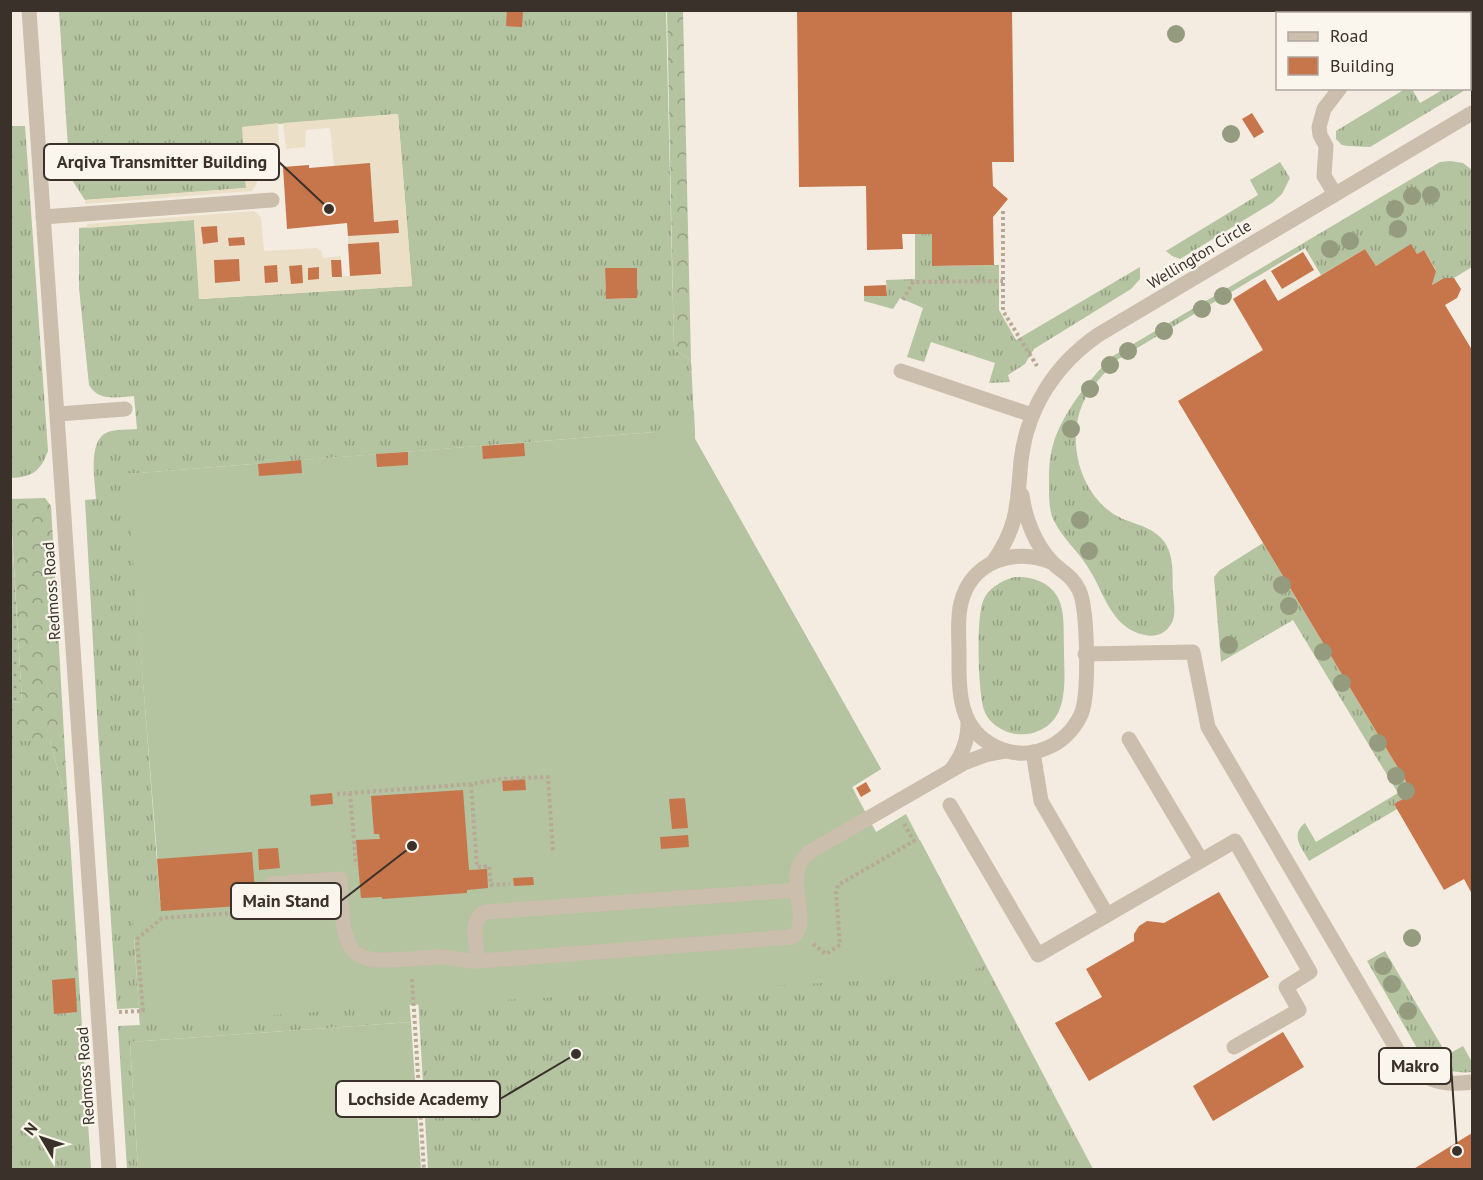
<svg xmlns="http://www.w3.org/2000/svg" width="1483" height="1180" font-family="'PT Sans',sans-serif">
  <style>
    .grass { fill: url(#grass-tufts); fill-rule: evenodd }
    .forest { fill: url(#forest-crowns) }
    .park { fill: url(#park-dots) }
    .pitch { fill: #b4c3a0 }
    .plaza { fill: #ebdfc8; fill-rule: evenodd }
    .building { fill: #c7754b }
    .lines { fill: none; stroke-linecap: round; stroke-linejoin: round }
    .path { stroke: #b8a896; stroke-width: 4; stroke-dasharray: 3 3; stroke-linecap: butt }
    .minor { stroke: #ccbeac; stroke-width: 15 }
    .tree { fill: #949b7e }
    .labels { text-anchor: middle; stroke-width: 4.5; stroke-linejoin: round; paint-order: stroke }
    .street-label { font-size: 16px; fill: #3a312b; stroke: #fbf6ed }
    .leader { fill: none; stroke: #3a312b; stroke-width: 2 }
    .callout-dot { fill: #3a312b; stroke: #fbf6ed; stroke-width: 2 }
    .callout { fill: #fbf6ed; stroke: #3a312b; stroke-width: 2 }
    .callout-label { font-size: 18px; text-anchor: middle; font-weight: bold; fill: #3a312b }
  </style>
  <defs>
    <pattern id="grass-tufts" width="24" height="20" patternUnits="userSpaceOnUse" patternTransform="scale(1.5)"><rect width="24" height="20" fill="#b4c3a0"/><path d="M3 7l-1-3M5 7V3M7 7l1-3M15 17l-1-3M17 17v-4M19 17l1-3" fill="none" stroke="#939f83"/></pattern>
    <pattern id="forest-crowns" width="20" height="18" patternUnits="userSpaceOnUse" patternTransform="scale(1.5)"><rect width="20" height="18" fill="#b4c3a0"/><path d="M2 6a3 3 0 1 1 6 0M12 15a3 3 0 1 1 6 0" fill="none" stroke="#939f83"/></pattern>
    <pattern id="park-dots" width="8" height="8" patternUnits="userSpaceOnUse" patternTransform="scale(1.5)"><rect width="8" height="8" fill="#b4c3a0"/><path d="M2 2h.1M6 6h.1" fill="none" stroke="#939f83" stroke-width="1.8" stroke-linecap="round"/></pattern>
  </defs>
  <rect width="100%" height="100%" fill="#f4ece0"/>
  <!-- grass -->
  <g class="grass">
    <path d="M59 11H666L674 349C680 354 686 355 691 361L695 439 881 769 852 787 858 799 655 432 127 474 161 914 134 938 139 1008 117 1009 98 732 85 500 96 499C95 482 87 440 108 432 117 429 128 430 137 429L134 396C117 397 99 402 89 385L79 288V228L194 220 200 299 412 286 398 114 243 127 246 188 85 200 70 177ZM605 268H636L637 298 606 299Z"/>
    <polygon points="1405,89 1412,89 1420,103 1444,89 1467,89 1370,147 1348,146 1342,145 1336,139 1336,131"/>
    <path d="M11 126H25L48 451C40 472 32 477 11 478Z"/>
    <path d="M1450 161 1463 163 1472 170V267L1454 278H1444L1432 285 1436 270 1424 250 1417 254 1411 245 1376 266 1365 249 1321 275 1305 248 1117 360C1105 373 1090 387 1083 403 1067 439 1078 489 1112 513 1126 523 1147 524 1160 537 1175 551 1172 573 1173 592 1174 604 1177 618 1169 627 1163 635 1153 637 1145 635 1111 628 1105 594 1089 569 1079 552 1063 539 1054 521 1049 511 1049 497 1049 486 1049 472 1049 458 1053 445 1061 415 1090 378 1113 356L1440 162Z"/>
    <polygon points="1280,162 1290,178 1282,194 1272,203 1180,259 1172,256 1166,251 1258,195 1250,180"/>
    <polygon points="915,234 932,234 933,266 999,265 999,310 1016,340 1140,267 1140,279 1131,289 1034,349 1025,364 1008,375 1010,382 989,383 995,363 931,342 924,362 907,357 923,308 900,298 893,309 864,301 864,296 887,296 886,280 915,279"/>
    <path d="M1263 543 1413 793 1394 804 1397 809 1309 861C1301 847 1290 835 1305 823L1316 842 1398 793 1293 620 1221 662 1214 577 1220 570Z"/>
    <path d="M1014 577C1031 576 1048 581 1057 596 1066 611 1063 634 1064 650 1064 678 1070 719 1038 731 1030 735 1020 735 1011 733 1000 730 988 722 984 710 978 692 976 619 983 601 988 588 1001 581 1014 577Z"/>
    <polygon points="10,741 50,741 68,806 91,1169 11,1169"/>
    <polygon points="920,840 1093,1169 428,1169 418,997"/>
    <path d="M1385 951 1447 1055 1463 1046 1472 1062V1072C1451 1074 1438 1068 1421 1055L1367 961Z"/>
    <polygon points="409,998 411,1022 130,1042 138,1170 127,1169 118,1026 140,1025 139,1014"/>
  </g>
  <!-- forest -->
  <g class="forest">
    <path d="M667 11H683L691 361C686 355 680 354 674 349Z"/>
    <polygon points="45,498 51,506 68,806 50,741 11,741 11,703 22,702 10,499"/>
  </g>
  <!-- park -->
  <polygon class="park" points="11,521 22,702 11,703 10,703"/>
  <!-- pitch -->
  <g class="pitch">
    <polygon points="694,410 695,439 881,769 852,787 876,832 906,814 985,966 953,976 410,1005 140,1025 132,905 161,903 126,474 655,432"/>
    <polygon points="411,1022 421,1169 138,1169 130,1042"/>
  </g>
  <!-- plaza -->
  <g class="plaza">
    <path d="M398 114 412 286 199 299 194 220 87 228V224L254 211 261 217 264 251 317 248 322 252 323 258 341 256V260H331L332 277 380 274 379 242 348 244V236L399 233 398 220 374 222 370 164 334 166 330 128 306 130 305 147 286 149 283 123ZM238 259 240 281 215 283V260Z"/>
    <polygon points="278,123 279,149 255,152 257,183 252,191 85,204 85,200 246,188 242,127"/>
  </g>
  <!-- building -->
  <g class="building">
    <polygon points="507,10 523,10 522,27 506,26"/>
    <polygon points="797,10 1012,10 1014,162 992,162 993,186 1008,199 993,217 994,265 932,266 932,234 902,234 903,249 867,250 866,186 799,187"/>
    <polygon points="1252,113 1264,132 1254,138 1242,119"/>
    <polygon points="370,163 374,222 398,220 399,233 348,236 347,223 287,229 283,167 309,165 309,168"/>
    <polygon points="217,226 218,242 203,244 201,227"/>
    <polygon points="244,237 245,245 229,246 228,238"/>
    <polygon points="379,242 381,274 350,276 348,244"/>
    <polygon points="1411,244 1417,254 1424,250 1436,271 1432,285 1444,278 1454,278 1461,289 1457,298 1445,305 1472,350 1472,894 1464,879 1444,890 1394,804 1413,793 1178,401 1263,350 1233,299 1265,279 1278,301 1365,249 1376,266"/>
    <polygon points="1303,252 1314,270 1282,289 1271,271"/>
    <polygon points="239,259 240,281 215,283 214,260"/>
    <polygon points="331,260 341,260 342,277 332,277"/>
    <polygon points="277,265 278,282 265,283 264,266"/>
    <polygon points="302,265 303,283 291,284 289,266"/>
    <polygon points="319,267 319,279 308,280 308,268"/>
    <polygon points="605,268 637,268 637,298 606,299"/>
    <polygon points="886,285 887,296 864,296 864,286"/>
    <polygon points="524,443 525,456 483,459 482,446"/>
    <polygon points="408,452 408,465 377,467 376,454"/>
    <polygon points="301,460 302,473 259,476 258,464"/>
    <polygon points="525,779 526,790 503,791 502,781"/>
    <polygon points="866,782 871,791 861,797 856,788"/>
    <polygon points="463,790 469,870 487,869 488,888 467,890 467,893 382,899 382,897 361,898 356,840 380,839 379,834 374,834 371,796"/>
    <polygon points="332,793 333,804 311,806 310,795"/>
    <polygon points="685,798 688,828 672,829 669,799"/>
    <polygon points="688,835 689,847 661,849 660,837"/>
    <polygon points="278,848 280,868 259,870 258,849"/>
    <polygon points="252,852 256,905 161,911 157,859"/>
    <polygon points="533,877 534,885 514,886 513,878"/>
    <polygon points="1219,892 1269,977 1089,1081 1055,1023 1102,997 1086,969 1134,941 1134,934 1139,926 1147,921 1164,923"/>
    <polygon points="75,978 77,1012 54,1014 52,980"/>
    <polygon points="1283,1032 1304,1067 1213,1121 1193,1086"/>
    <polygon points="1472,1133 1472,1170 1412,1170"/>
  </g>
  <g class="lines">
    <!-- path -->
    <g class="path">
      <polyline points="1003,211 1003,311 1037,366"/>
      <polyline points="903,300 913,282 1003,281"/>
      <polyline points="471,784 477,867 489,866 491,885 510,884"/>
      <polyline points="350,793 356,865"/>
      <polyline points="337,794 471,784 501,779 548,777 553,852"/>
      <polyline points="813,944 826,954 840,945 836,893 838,885 914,841 903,822"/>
      <polyline points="412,979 424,1170"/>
      <polyline points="119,1012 143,1011 137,939 162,918 320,907"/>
    </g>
    <!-- minor -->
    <g class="minor">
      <polyline points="29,10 109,1170"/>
      <polyline points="1335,194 1324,176 1326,146 1320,135 1319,127 1324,109 1340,88"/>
      <polyline points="43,217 272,200"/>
      <polyline points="901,371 1032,415"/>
      <polyline points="58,414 125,409"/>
      <path d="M1022 495C1025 518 1035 544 1051 561 1061 572 1071 574 1079 590 1088 609 1089 691 1082 712 1077 725 1066 738 1053 745 1035 755 1014 756 996 747 957 729 959 689 959 652 959 636 957 618 961 603 971 561 1015 547 1051 562"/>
      <path d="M993 562C1019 525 1017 503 1021 461 1027 408 1055 365 1098 335L1472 113"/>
      <path d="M1085 654 1193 652 1208 727 1399 1053C1425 1078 1434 1087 1472 1082"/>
      <polyline points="1129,739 1201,860"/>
      <polyline points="1033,752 1041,801 1107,915"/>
      <path d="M951 770C962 756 968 740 968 723"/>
      <polyline points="950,805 1038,955 1235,841 1310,972 1286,987 1299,1010 1234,1047"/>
      <path d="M272 884 340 879C343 973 354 962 438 957 451 956 463 962 478 961"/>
      <path d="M797 890C798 904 806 930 792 937L478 961C477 946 468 920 485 912Z"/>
      <path d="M797 890C796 874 796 865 808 853L964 763 985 755 1006 751"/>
    </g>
  </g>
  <!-- trees -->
  <g class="tree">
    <circle cx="1176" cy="34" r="9"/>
    <circle cx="1231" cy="134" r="9"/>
    <circle cx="1431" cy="195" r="9"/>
    <circle cx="1412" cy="196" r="9"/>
    <circle cx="1395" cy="209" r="9"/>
    <circle cx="1398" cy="229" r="9"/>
    <circle cx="1350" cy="241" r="9"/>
    <circle cx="1330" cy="249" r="9"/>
    <circle cx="1223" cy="296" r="9"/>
    <circle cx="1202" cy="309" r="9"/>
    <circle cx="1164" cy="331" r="9"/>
    <circle cx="1128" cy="351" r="9"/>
    <circle cx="1110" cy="365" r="9"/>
    <circle cx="1090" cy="389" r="9"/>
    <circle cx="1071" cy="429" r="9"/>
    <circle cx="1080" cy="520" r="9"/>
    <circle cx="1089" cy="551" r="9"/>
    <circle cx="1282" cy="585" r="9"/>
    <circle cx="1289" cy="606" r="9"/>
    <circle cx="1229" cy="645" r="9"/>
    <circle cx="1323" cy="652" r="9"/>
    <circle cx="1342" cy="683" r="9"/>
    <circle cx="1378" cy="743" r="9"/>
    <circle cx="1396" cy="776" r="9"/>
    <circle cx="1406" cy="791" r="9"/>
    <circle cx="1412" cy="938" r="9"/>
    <circle cx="1383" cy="966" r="9"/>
    <circle cx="1392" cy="984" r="9"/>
    <circle cx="1408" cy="1011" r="9"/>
  </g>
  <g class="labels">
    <!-- street labels -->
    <g class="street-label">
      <text transform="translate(1199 254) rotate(-31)" y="6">Wellington Circle</text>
      <text transform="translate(51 591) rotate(-94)" y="6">Redmoss Road</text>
      <text transform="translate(85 1076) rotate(-94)" y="6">Redmoss Road</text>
    </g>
  </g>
  <!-- callouts -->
  <path class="leader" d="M329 209L279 162M412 846L341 901M1457 1151L1451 1066M576 1054L500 1099"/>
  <g class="callout-dot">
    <circle cx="329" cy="209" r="6"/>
    <circle cx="412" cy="846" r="6"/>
    <circle cx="1457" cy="1151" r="6"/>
    <circle cx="576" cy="1054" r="6"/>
  </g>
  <g class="callout">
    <rect x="44" y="144" width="235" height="36" rx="6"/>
    <rect x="231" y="883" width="110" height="36" rx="6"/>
    <rect x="1379" y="1048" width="72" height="36" rx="6"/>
    <rect x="336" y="1081" width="164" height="36" rx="6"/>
  </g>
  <g class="callout-label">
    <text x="162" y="168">Arqiva Transmitter Building</text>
    <text x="286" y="907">Main Stand</text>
    <text x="1415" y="1072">Makro</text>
    <text x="418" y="1105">Lochside Academy</text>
  </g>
  <!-- border -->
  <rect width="1483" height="1180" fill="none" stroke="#3a312b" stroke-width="24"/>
  <!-- legend -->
  <rect x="1276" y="12" width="195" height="78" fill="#fbf6ed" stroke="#aea79f" stroke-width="1.5"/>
  <rect x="1288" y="32" width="30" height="9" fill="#ccbeac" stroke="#aea79f" stroke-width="1.5"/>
  <text x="1330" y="42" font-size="18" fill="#3a312b">Road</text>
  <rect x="1288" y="57" width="30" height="18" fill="#c7754b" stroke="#aea79f" stroke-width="1.5"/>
  <text x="1330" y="72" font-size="18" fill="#3a312b">Building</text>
  <!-- north arrow -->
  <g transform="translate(42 1138) rotate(309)" stroke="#fbf6ed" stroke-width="4.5" paint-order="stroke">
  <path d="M0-4.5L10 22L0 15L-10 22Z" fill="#3a312b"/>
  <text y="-9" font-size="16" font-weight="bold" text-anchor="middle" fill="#3a312b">N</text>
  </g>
</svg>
